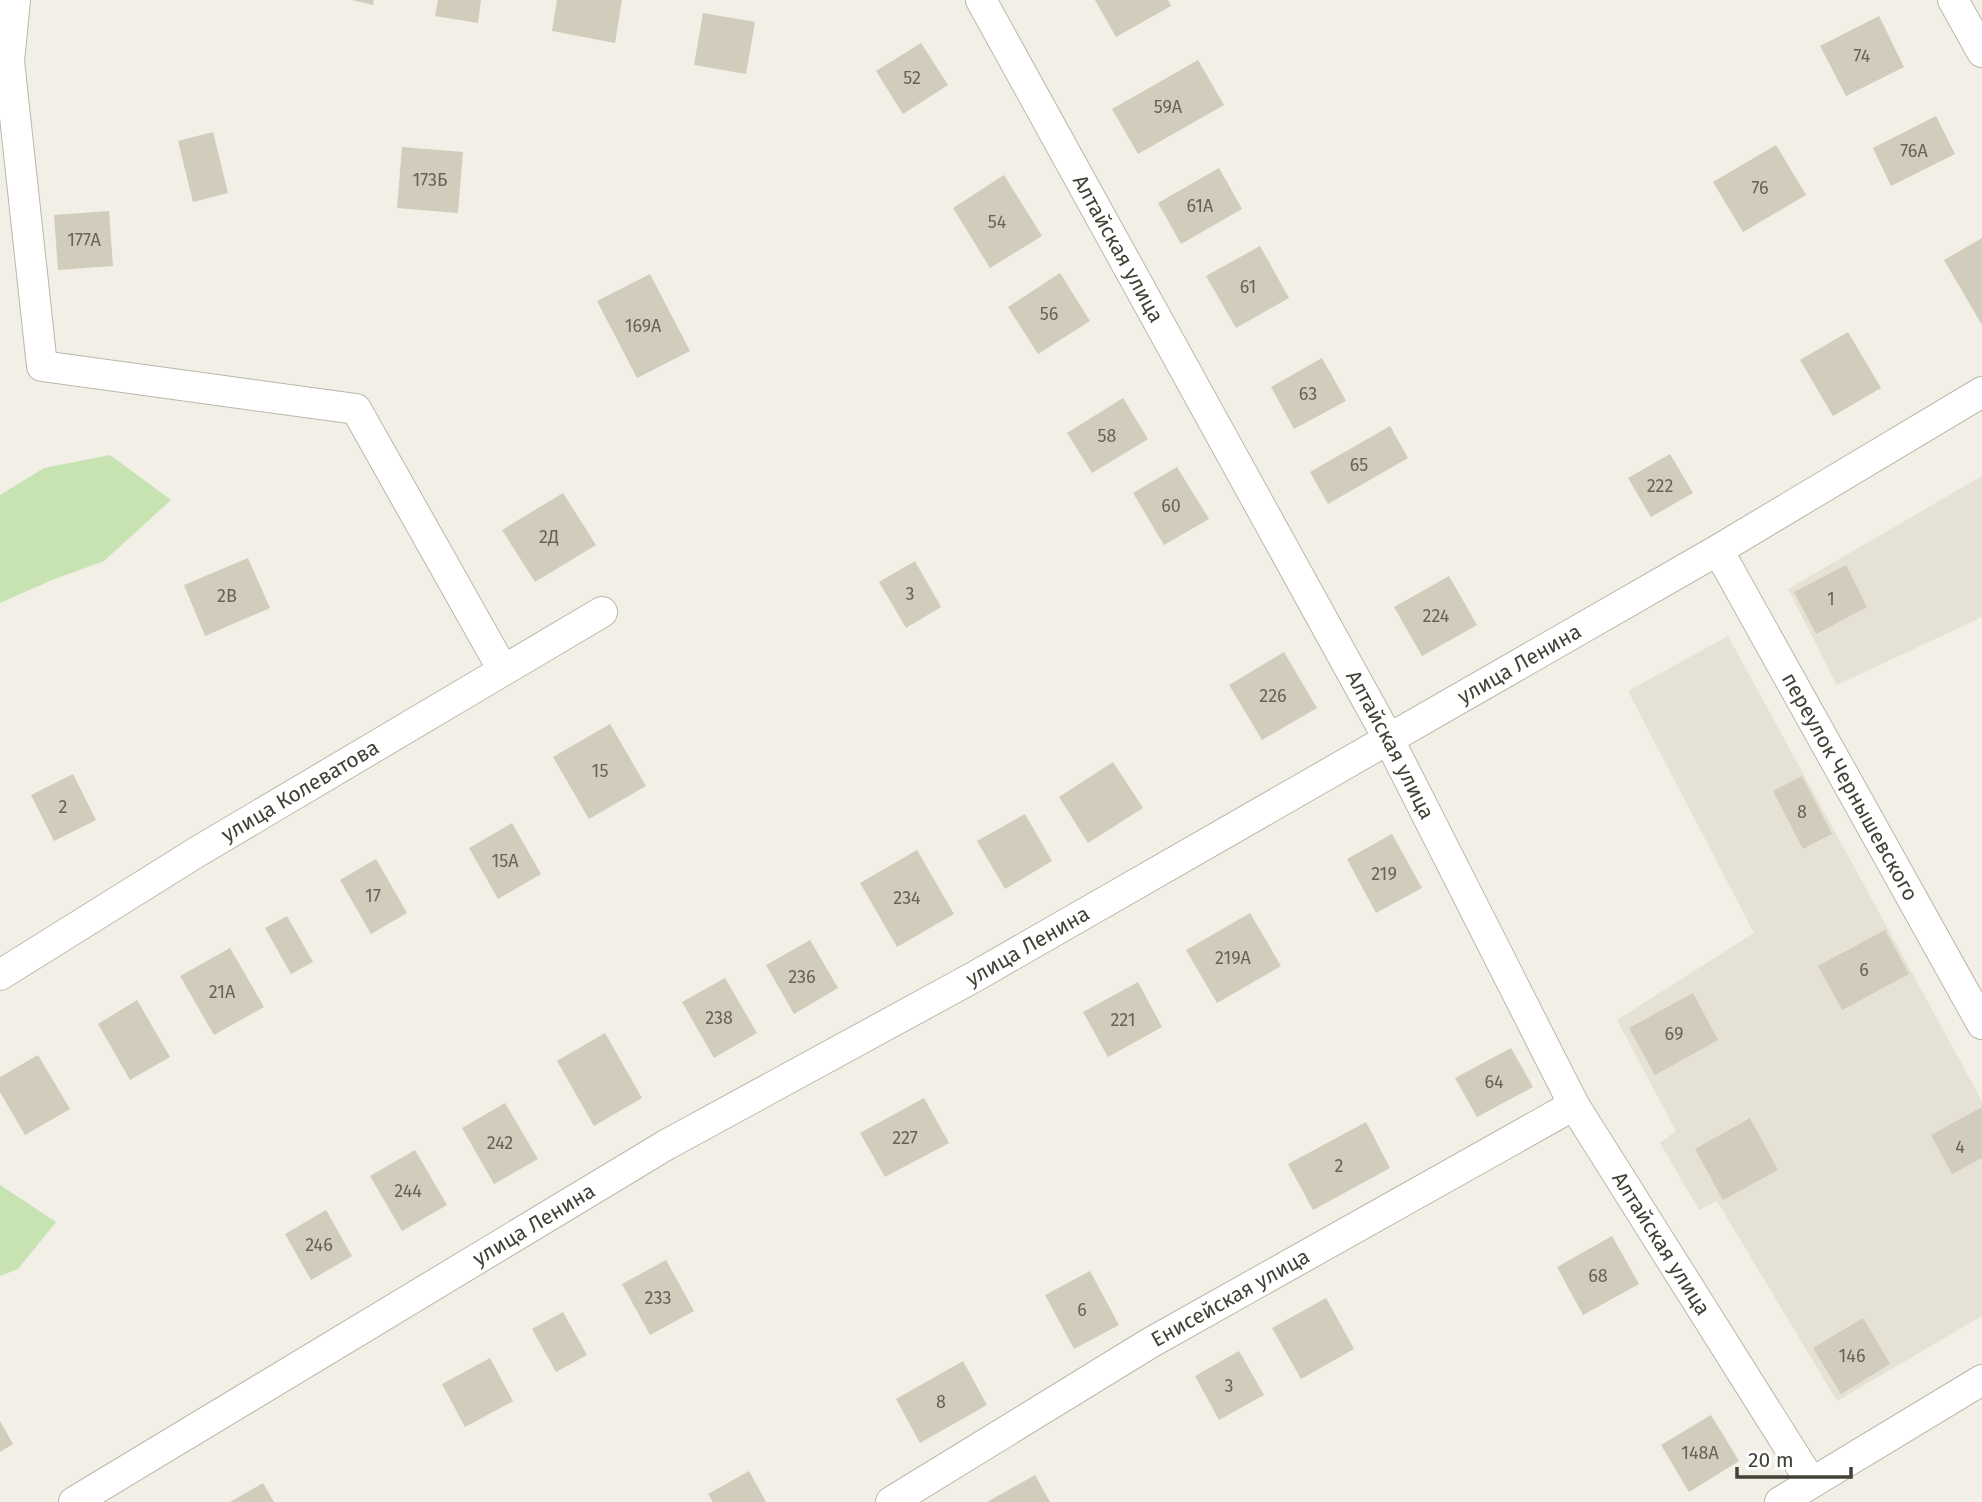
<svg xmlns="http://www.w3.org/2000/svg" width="1982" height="1502" font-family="'Fira Sans',sans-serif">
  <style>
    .residential { fill: #e5e1d4 }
    .green { fill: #c7e3b1 }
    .building { fill: #d2ccbc }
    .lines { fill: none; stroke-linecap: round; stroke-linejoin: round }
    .minor-casing { stroke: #bcb7a9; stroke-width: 32 }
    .minor { stroke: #fff; stroke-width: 30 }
    .labels { text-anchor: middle; stroke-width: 5; stroke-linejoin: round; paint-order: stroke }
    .number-label { font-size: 18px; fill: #676358 }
    .street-label { font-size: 21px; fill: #434036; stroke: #fff }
  </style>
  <rect width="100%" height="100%" fill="#f1efe6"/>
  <!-- residential -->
  <g class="residential">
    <polygon points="1982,476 1982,617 1837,685 1788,589"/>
    <polygon points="1728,636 1982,1101 1982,1316 1837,1401 1717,1201 1699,1210 1660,1143 1676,1131 1617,1020 1754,933 1628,691"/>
  </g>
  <!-- green -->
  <g class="green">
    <polygon points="110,455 171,500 104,561 52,580 0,603 0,495 44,468"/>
    <polygon points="0,1185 56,1222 18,1269 0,1276"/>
  </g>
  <!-- building -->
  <g class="building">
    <polygon points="352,0 374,0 373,5"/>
    <polygon points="438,0 481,0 478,23 435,16"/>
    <polygon points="557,0 622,0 615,43 552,31"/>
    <polygon points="1095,0 1168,0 1171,6 1116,37"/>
    <polygon points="703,13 755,22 746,74 694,65"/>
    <polygon points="1879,16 1904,67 1846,96 1820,46"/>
    <polygon points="921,43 948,85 903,114 876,71"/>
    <polygon points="1198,60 1224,105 1138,154 1112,109"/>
    <polygon points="1936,116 1955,154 1891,186 1873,148"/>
    <polygon points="213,132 228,193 193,202 178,141"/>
    <polygon points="1776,145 1806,195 1743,232 1713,182"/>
    <polygon points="402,147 463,152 458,213 397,208"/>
    <polygon points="1219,168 1242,209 1181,244 1158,203"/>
    <polygon points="1004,175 1042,236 990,268 953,208"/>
    <polygon points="109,211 113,266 58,270 54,215"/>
    <polygon points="1982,238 1982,325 1944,260"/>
    <polygon points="1260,246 1289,298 1236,328 1206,276"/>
    <polygon points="1060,273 1090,321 1038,354 1008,307"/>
    <polygon points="650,274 690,351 637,378 597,301"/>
    <polygon points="1848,332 1881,388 1833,416 1800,360"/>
    <polygon points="1322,358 1346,401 1294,429 1271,387"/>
    <polygon points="1123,398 1148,439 1092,473 1067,433"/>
    <polygon points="1390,426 1408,458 1328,504 1310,472"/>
    <polygon points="1670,454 1693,493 1651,517 1628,478"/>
    <polygon points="1177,467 1209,519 1164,545 1133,493"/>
    <polygon points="563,493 596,545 535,582 502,530"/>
    <polygon points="248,558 270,608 205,636 184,585"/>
    <polygon points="915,561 941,607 906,628 879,582"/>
    <polygon points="1846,565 1867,607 1816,634 1794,592"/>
    <polygon points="1449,576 1477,625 1422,656 1394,607"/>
    <polygon points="1284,652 1317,708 1262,740 1229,685"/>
    <polygon points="610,724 646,786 589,819 553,757"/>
    <polygon points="1113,762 1143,808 1088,843 1059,797"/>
    <polygon points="73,774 96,820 54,841 31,795"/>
    <polygon points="1802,776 1832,834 1803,849 1773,791"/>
    <polygon points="1025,814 1052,861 1005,889 977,841"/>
    <polygon points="512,823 541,874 498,899 469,848"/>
    <polygon points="1392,834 1422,888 1376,913 1347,859"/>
    <polygon points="917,850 954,914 897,947 860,883"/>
    <polygon points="376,859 407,913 371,934 340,880"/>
    <polygon points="1250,913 1281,966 1217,1003 1186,950"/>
    <polygon points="287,916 313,962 291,974 265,928"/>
    <polygon points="1885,930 1909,974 1842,1010 1818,966"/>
    <polygon points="810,940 838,988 794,1014 766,965"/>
    <polygon points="230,948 264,1007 214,1035 180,976"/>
    <polygon points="725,978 757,1033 714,1058 682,1002"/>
    <polygon points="1138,982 1162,1027 1108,1057 1083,1012"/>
    <polygon points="1693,993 1718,1040 1655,1075 1629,1028"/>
    <polygon points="137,1000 170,1057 130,1080 98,1024"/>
    <polygon points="605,1033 642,1098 594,1126 557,1061"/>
    <polygon points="1511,1048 1533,1087 1477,1117 1455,1078"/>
    <polygon points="38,1055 70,1109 25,1135 0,1092 0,1077"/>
    <polygon points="924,1098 949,1143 885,1177 860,1133"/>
    <polygon points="505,1103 538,1159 494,1184 462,1128"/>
    <polygon points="1982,1107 1982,1158 1952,1174 1931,1135"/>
    <polygon points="1750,1118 1778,1170 1723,1200 1695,1149"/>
    <polygon points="1366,1122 1390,1168 1313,1210 1288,1164"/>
    <polygon points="415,1150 447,1205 402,1231 370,1176"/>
    <polygon points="326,1210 352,1256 311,1280 285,1234"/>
    <polygon points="1612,1236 1639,1284 1583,1315 1557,1267"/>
    <polygon points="666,1260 694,1311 650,1335 622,1284"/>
    <polygon points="1090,1271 1119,1325 1074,1349 1045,1295"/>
    <polygon points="1326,1298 1354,1349 1301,1379 1272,1328"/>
    <polygon points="563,1312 587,1355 556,1372 532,1329"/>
    <polygon points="1863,1318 1890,1364 1841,1394 1813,1348"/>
    <polygon points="1239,1351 1264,1395 1219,1420 1195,1376"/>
    <polygon points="490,1358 513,1401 465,1427 442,1384"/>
    <polygon points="963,1361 987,1405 920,1443 896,1399"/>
    <polygon points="1711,1415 1739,1461 1689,1492 1661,1445"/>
    <polygon points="0,1421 13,1444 0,1452"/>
    <polygon points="749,1471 766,1502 713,1502 708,1494"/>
    <polygon points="1035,1475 1050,1502 987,1502"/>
    <polygon points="263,1483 274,1502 230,1502"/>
  </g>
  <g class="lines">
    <!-- minor casing -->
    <g class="minor-casing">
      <g id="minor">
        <polyline points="15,0 9,61 42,366 356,409 503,670"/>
        <path id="s1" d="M981 0 1388 738 1574 1105 1811 1482"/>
        <polyline points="1953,0 1982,52"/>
        <path id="s2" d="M1718 550 1982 1024"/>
        <path id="s3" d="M0 975 197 852 602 612"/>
        <path id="s4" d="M74 1502 666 1145 974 977 1718 550 1982 392"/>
        <path id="s5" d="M891 1502 1150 1343 1574 1105"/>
        <polyline points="1780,1502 1982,1380"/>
      </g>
    </g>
    <!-- minor -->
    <use href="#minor" class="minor"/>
  </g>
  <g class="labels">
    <!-- number labels -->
    <g class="number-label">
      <text x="1862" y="62">74</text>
      <text x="912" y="84">52</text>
      <text x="1168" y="113">59А</text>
      <text x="1914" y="157">76А</text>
      <text x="430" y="186">173Б</text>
      <text x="1760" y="194">76</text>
      <text x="1200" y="212">61А</text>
      <text x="997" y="228">54</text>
      <text x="84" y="246">177А</text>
      <text x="1248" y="293">61</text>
      <text x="1049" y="320">56</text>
      <text x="643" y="332">169А</text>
      <text x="1308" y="400">63</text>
      <text x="1107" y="442">58</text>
      <text x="1359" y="471">65</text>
      <text x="1660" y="492">222</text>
      <text x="1171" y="512">60</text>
      <text x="549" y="543">2Д</text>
      <text x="910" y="600">3</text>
      <text x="227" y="602">2В</text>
      <text x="1831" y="605">1</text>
      <text x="1436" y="622">224</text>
      <text x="1273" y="702">226</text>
      <text x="600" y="777">15</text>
      <text x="63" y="813">2</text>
      <text x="1802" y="818">8</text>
      <text x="505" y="867">15А</text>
      <text x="1384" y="880">219</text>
      <text x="373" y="902">17</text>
      <text x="907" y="904">234</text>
      <text x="1233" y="964">219А</text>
      <text x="1864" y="976">6</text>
      <text x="802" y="983">236</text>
      <text x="222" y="998">21А</text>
      <text x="719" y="1024">238</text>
      <text x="1123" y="1026">221</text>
      <text x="1674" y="1040">69</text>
      <text x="1494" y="1088">64</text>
      <text x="905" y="1144">227</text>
      <text x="500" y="1149">242</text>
      <text x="1960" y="1153">4</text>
      <text x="1339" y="1172">2</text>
      <text x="408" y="1197">244</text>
      <text x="319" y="1251">246</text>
      <text x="1598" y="1282">68</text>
      <text x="658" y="1304">233</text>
      <text x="1082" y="1316">6</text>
      <text x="1852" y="1362">146</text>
      <text x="1229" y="1392">3</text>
      <text x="941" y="1408">8</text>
      <text x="1700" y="1459">148А</text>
    </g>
    <!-- street labels -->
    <g class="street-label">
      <text dy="7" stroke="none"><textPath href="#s1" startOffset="284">Алтайская улица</textPath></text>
      <text dy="7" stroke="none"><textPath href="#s4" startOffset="1671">улица Ленина</textPath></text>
      <text dy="7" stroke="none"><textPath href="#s1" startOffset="850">Алтайская улица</textPath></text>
      <text dy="7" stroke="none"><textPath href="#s2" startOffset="271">переулок Чернышевского</textPath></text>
      <text dy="7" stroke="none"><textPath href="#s3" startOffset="352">улица Колеватова</textPath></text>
      <text dy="7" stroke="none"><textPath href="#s4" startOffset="1104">улица Ленина</textPath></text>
      <text dy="7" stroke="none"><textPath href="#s4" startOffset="537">улица Ленина</textPath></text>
      <text dy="7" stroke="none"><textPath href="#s1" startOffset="1418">Алтайская улица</textPath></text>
      <text dy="7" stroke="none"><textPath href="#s5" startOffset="396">Енисейская улица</textPath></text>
    </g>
  </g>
  <!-- scale -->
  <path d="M1737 1467v10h114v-10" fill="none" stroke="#434036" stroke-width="3.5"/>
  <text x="1748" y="1467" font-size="21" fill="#434036" stroke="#ffffff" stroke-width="5" paint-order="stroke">20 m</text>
</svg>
